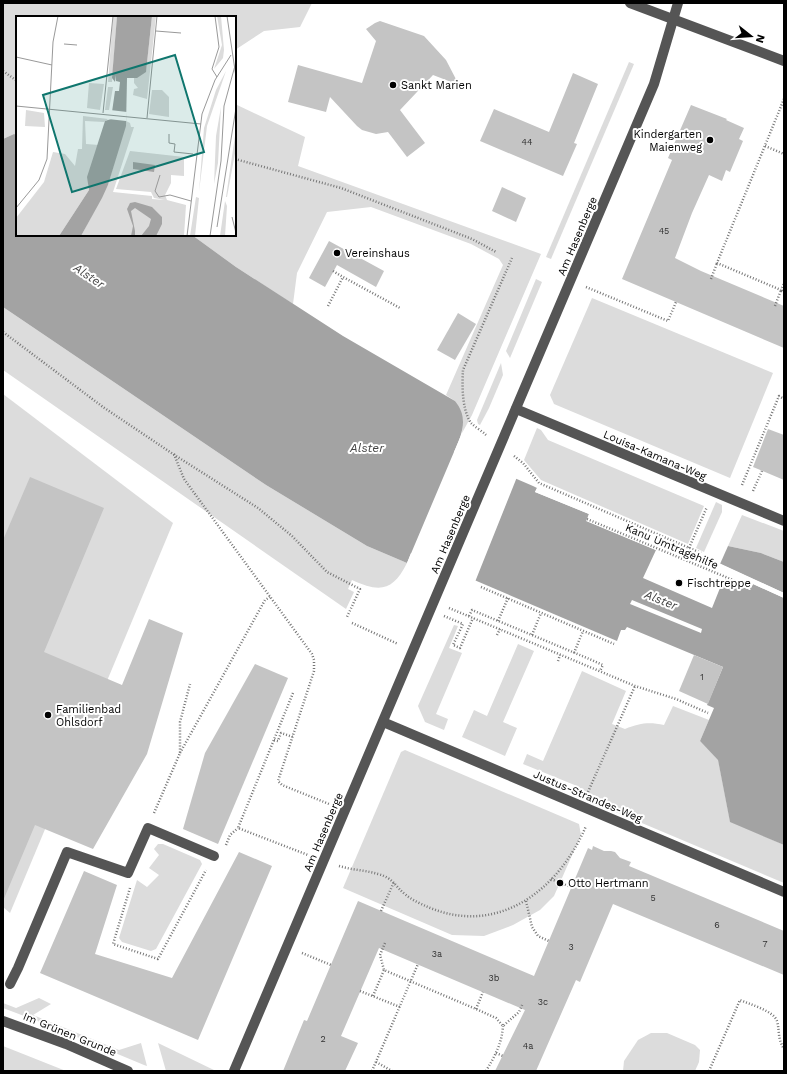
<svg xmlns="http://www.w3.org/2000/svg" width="787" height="1074" font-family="'Work Sans',sans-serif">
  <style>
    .green { fill: #dcdcdc }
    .water { fill: #a3a3a3; fill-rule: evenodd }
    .pier { fill: #fff }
    .building { fill: #c4c4c4 }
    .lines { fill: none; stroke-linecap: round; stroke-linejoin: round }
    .path { stroke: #777; stroke-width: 2.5; stroke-dasharray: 1 2; stroke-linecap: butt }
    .minor { stroke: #555; stroke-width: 10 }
    .poi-dot { fill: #000; stroke: #fff; stroke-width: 1.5 }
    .labels { text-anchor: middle; stroke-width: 4; stroke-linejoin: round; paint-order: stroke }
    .number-label { font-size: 9px; fill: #313131 }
    .poi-label { font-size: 11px; fill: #000; stroke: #fff; text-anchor: start }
    .street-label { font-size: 11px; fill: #000; stroke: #fff }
    .water-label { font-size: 12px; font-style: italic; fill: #444; stroke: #fff }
    .inset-road { fill: none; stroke: #999; stroke-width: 1 }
    .view { fill: #0f766e; fill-opacity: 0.15; stroke: #0f766e; stroke-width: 2 }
    .inset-edge { fill: none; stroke: #000; stroke-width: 2 }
  </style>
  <rect width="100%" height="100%" fill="#fff"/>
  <!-- green -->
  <g class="green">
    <polygon points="3,3 312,3 300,27 264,31 235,50 235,17 17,17 17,135 14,134 3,139"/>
    <polygon points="629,62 634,64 551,259 546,257"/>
    <polygon points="235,104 305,137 298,166 541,254 472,415 462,433 463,420 455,401 446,395 503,265 499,259 471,244 371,207 327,212 297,273 293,304 236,267 192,235 235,235"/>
    <polygon points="536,279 542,282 510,358 506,351"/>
    <polygon points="592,298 773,373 730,478 554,404 550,395"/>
    <path d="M3 307 266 485 367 546 407 563C393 591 380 593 352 580L348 589 354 592 346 609 3 370Z"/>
    <polygon points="501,363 503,375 489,408 480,425 478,424 477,420"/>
    <polygon points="3,394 173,523 10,913 3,907"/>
    <polygon points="537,428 541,430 548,440 704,506 688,544 541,480 524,460"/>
    <polygon points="716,502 722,505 722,512 704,552 696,548"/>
    <polygon points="742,515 784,531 784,562 761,553 728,546"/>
    <polygon points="454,625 458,626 449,648 462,653 436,714 448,719 444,730 425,722 418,706"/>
    <polygon points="518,644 534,651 503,722 517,728 505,756 462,737 474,710 487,716"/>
    <path d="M582 671 626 691 612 724 625 729C640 723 649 722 664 725L673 706 709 720 700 741 718 759 730 821 784 845V883L611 810 577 786 523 764 527 754 543 761Z"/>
    <polygon points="405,750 579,824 581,835 554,896 540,910 513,925 484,936 452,935 343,888 401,752"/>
    <polygon points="163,844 200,860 202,864 156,949 151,951 122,942 119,938 137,880 147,887 159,875 149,868 159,855 154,849 158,844"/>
    <polygon points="39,998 51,1004 33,1015 119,1050 141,1043 147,1066 144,1065 48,1025 3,1008 3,1003 16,1008"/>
    <polygon points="651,1033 667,1033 695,1045 700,1050 699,1062 695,1071 623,1071 624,1061 638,1040"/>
    <polygon points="158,1043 216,1071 166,1071"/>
    <polygon points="3,1046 66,1071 3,1071"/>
  </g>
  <!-- water -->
  <g class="water">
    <path d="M14 134 17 135V235H192L236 267 343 336 455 401C469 418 462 434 454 452L533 486 537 488 535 492 589 514 587 521 656 550 643 578 712 608 722 583H724L725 579 750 590 753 584 784 598V845L730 822 718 760 700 741 714 708 707 705 723 667 627 627 625 630H621L617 641 411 553 407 563 367 546 266 485 3 307V139ZM632 600 702 629 701 633 630 604Z"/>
    <polygon points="728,546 761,553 784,562 784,593 720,564"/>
  </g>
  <!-- pier -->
  <g class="pier">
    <polygon points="462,433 463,434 456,451 517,477 475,582 413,556 409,563 407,563"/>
    <polygon points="537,488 538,489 538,491 590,513 591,515 589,520 657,548 658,551 586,521 589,514 535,492"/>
    <polygon points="719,563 784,593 784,595 720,566"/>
    <polygon points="724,577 749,587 751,583 754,582 784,595 784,598 753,584 750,590 723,578"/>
  </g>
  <!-- building -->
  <g class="building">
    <polygon points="380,21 424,36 446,60 459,85 433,75 400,110 425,143 407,157 388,132 376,134 362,130 357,126 330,97 326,112 288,102 298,65 362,83 376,41 366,29 375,23"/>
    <polygon points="573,73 598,84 574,143 577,144 563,176 480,141 494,109 549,132"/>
    <polygon points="691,105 727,119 726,120 744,128 739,139 743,141 730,172 726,170 722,181 709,175 692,213 675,258 701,271 784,306 784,348 622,279 672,160 668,158"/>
    <polygon points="502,187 526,198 516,222 492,211"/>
    <polygon points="329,241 384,271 376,287 337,265 325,287 309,278"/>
    <polygon points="458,313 476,324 455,360 437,350"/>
    <polygon points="768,429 784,435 784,480 753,467"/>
    <polygon points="30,477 104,508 44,652 122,685 149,619 183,633 147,754 93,849 35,825 3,901 3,540"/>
    <polygon points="694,655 723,667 708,704 679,691"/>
    <polygon points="255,664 288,678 218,844 183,829 205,753"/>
    <polygon points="593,846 604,851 611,851 615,852 620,858 631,862 629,866 784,931 784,975 613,904 580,982 576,980 536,1071 495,1071 525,1010 379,948 341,1036 358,1043 345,1071 283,1071 304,1020 307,1021 358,901 534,976 588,848 592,850"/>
    <polygon points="239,852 272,866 198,1040 40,973 84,871 117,885 95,954 172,978"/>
  </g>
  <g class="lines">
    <!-- path -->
    <g class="path">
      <polyline points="3,71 17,81"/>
      <polyline points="784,99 717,263 781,290 784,283"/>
      <polyline points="765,146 784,154"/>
      <polyline points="235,159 341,188 472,239 496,252"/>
      <polyline points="333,271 343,277"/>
      <polyline points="711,279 717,263"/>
      <polyline points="586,287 668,321 676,302"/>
      <polyline points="328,306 343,277 400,308"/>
      <polyline points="775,306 781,290 784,292"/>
      <polyline points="3,332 103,407 173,454 258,508 292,536 327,572 360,589 347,617"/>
      <path d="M486 435C482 431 475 427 471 423 462 410 462 386 463 370L512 258"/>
      <polyline points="174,454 184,479 312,654 314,660 314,671 278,781 282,785 329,804"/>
      <polyline points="514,456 523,463 539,483 701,553"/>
      <polyline points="742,485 779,396 784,399"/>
      <polyline points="753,491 762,471"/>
      <polyline points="587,519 752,588"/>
      <polyline points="689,548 707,507"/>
      <polyline points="481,587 614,644"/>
      <polyline points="449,608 635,686 676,699 708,713"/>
      <polyline points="444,616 463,624 453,645 460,648 473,618"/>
      <polyline points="469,616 472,610 587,658 603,665 600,671"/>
      <polyline points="498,621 508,598"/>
      <polyline points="352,623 398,644"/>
      <polyline points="497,635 500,629"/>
      <polyline points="532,635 541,613"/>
      <polyline points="574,653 583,631"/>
      <polyline points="558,661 560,655"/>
      <polyline points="293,693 238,828 308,855"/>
      <polyline points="274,740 278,741 281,733 293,737"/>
      <polyline points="180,753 265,600 270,597"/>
      <polyline points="588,792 635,686"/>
      <polyline points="154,813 180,753 180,722 190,684"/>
      <polyline points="226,845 230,835 238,828"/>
      <path d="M339 866C352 870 365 870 378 874 394 878 395 887 406 895 412 900 421 904 428 907 498 937 559 890 586 826"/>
      <polyline points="551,879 571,887"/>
      <polyline points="130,888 113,944 158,959 206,870"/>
      <polyline points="526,901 532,927 538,936 549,941"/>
      <polyline points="381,911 394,882"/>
      <polyline points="385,943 380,955 384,970 476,1009 496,1018 503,1026 519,1012 523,1003"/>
      <polyline points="302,953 331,965"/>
      <polyline points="360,991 400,1007"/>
      <polyline points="373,996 384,970"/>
      <polyline points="476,1009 483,992"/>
      <polyline points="496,1053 503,1056"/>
      <polyline points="376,1062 392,1071"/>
      <polyline points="372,1071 418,964"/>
      <path d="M486 1071C495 1056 502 1043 503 1026"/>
      <path d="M709 1071 740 1000C749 1004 774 1011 777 1021 780 1032 777 1037 784 1049"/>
    </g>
    <!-- minor -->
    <g class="minor">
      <polyline points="630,3 784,61"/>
      <polyline points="516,409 784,521"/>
      <polyline points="383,722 784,892"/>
      <polyline points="10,984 18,968 67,852 128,873 148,828 214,856"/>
      <polyline points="3,1021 66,1044 128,1071"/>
      <polyline points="234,1071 654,84 678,3"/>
    </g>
  </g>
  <!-- markers -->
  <g class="poi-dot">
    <circle cx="393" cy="85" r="4"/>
    <circle cx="710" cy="140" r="4"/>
    <circle cx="337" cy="253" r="4"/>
    <circle cx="679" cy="583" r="4"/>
    <circle cx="48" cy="715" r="4"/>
    <circle cx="560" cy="883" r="4"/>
  </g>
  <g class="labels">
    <!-- number labels -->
    <g class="number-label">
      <text x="527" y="145">44</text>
      <text x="664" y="234">45</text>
      <text x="702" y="680">1</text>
      <text x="653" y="901">5</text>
      <text x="717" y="928">6</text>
      <text x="765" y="947">7</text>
      <text x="571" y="950">3</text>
      <text x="437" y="957">3a</text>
      <text x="494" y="981">3b</text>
      <text x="543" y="1005">3c</text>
      <text x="323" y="1042">2</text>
      <text x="528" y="1049">4a</text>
    </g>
    <!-- poi labels -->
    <g class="poi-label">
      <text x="401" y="89">Sankt Marien</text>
      <text x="702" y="138" text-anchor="end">Kindergarten<tspan x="702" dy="13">Maienweg</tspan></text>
      <text x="345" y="257">Vereinshaus</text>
      <text x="687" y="587">Fischtreppe</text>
      <text x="56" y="713">Familienbad<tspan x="56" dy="13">Ohlsdorf</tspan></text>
      <text x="568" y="887">Otto Hertmann</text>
    </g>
    <!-- street labels -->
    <g class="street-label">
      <text transform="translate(577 236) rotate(-67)" y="4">Am Hasenberge</text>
      <text transform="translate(655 455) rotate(23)" y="4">Louisa-Kamana-Weg</text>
      <text transform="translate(450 534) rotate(-67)" y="4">Am Hasenberge</text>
      <text transform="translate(672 546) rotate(23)" y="4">Kanu Umtragehilfe</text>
      <text transform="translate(588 796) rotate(23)" y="4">Justus-Strandes-Weg</text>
      <text transform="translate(323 832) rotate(-67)" y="4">Am Hasenberge</text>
      <text transform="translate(70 1034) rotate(22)" y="4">Im Grünen Grunde</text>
    </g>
    <!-- water labels -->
    <g class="water-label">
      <text transform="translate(89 276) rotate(34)" y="4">Alster</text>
      <text x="367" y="452">Alster</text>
      <text transform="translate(661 600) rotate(22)" y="4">Alster</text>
    </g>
  </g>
  <!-- overview -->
  <g transform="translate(16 16)">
    <rect width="220" height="220" fill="#fff"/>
    <path d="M97 0H101L96 66H92ZM136 0H140L131 83 117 79 118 73 122 72 118 67V62L130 55ZM201 0H205L208 34 207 42 198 53 206 29ZM210 55 191 110 183 176 188 112 200 74ZM73 67 88 68 84 94 71 92ZM92 71H97L93 94H89ZM136 74H146L153 81V101L133 98ZM205 91 202 147 198 168 200 120ZM10 94 28 97 29 111 9 110ZM67 100 92 103 88 106 69 105 70 128 83 129 72 161 73 174 43 220H0V202L28 166 37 136 49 138 59 150 62 133H66ZM110 105 114 107 115 111H118L97 176 136 180V183L149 184 138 182 135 176 100 173 114 135 168 141V160L155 159V167L149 179 151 184 170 189 168 220H65L92 169ZM220 113V132L211 181H210ZM180 181 183 182 179 220H174ZM209 185 211 190 209 220H204Z" fill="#dcdcdc"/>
    <path d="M101 0H136L130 56 121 62H111L110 110 92 169 86 182 65 220H43L73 174 71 161 89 105 95 103 99 75H103L104 66 100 65V59L99 66 96 62ZM117 146 139 149 138 156 117 153ZM119 186 136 191 146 201V208L140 220H125L133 210 135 203 119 192 115 195 119 215V220H115L117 210 111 193 114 187Z" fill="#a3a3a3"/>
    <path d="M94 94 111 96 110 105 92 103Z" fill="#fff"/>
    <path class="inset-road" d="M199 0 203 31 196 53 201 61M211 0 220 61M140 15 165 17M48 28 61 29M0 41 36 49M0 90 185 108M87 97 97 0M131 102 141 0M153 118V127L159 128 158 136 177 138M144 159 139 175 143 181 154 179 175 185M0 192 23 164 31 143 37 26 42 0M216 201 220 217M201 211 220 92M171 220 186 98 199 64 215 39M194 220 205 145 208 90 220 46"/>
    <path class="view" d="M159 39 188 136 56 176 27 79Z"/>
    <rect width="220" height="220" class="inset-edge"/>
  </g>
  <!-- border -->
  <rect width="787" height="1074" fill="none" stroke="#000000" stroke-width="8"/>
  <!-- north arrow -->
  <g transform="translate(751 36) rotate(107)" stroke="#ffffff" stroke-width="3" paint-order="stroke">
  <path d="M0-3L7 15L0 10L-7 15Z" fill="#000000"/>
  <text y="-6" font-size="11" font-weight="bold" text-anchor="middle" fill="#000000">N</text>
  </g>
</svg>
